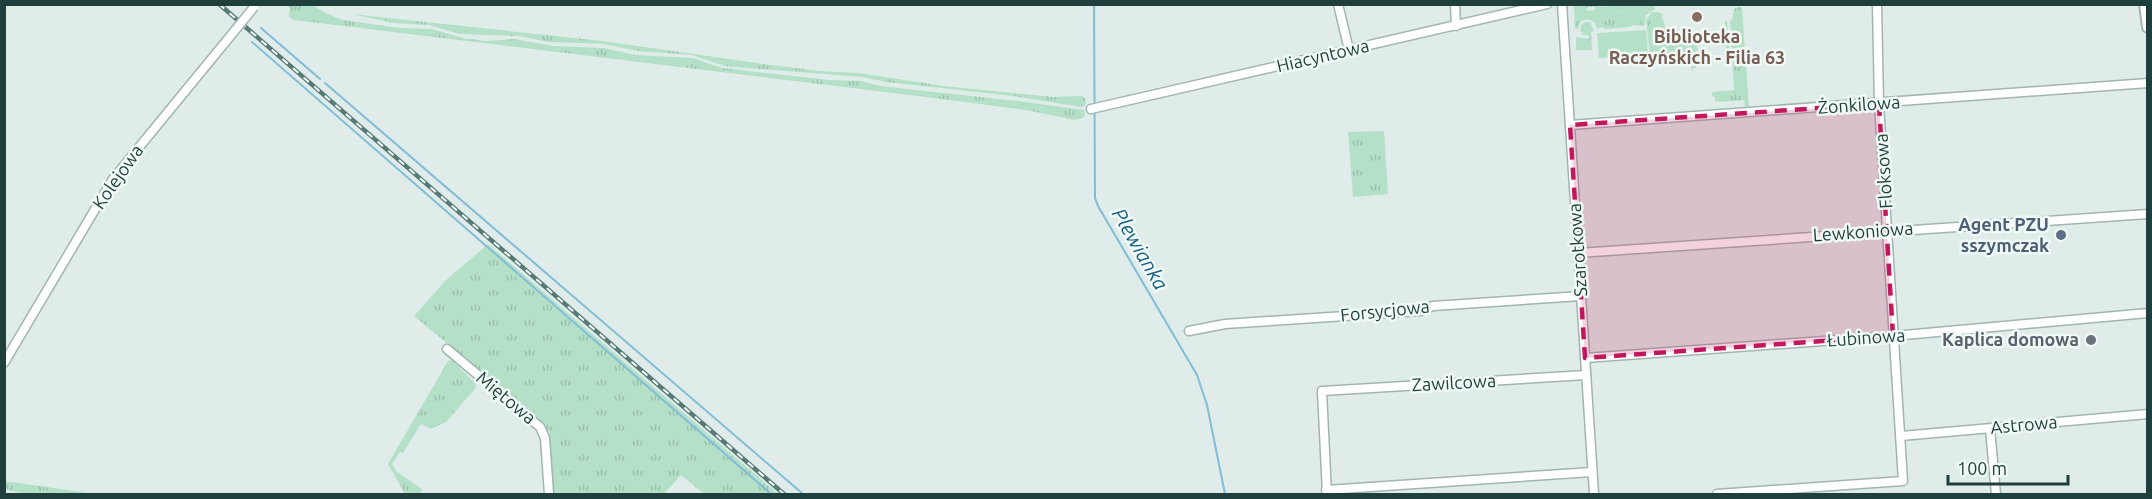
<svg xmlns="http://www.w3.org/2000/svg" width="2152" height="499" font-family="Ubuntu,sans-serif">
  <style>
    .grass { fill: url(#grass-tufts) }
    .pitch { fill: #b5e0c8 }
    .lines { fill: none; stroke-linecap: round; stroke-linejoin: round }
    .stream { stroke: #81bdd8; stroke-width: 2 }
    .minor-casing { stroke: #a1b5b1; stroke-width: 11 }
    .tertiary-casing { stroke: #a1b5b1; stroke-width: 14 }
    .minor { stroke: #fff; stroke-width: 8 }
    .tertiary { stroke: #fff; stroke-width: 10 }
    .rail-casing { stroke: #587a77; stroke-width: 4.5 }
    .rail { stroke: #f0f9f6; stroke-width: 2; stroke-dasharray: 7; stroke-linecap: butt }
    .minor-bridge-casing { stroke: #a1b5b1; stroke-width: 11; stroke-linecap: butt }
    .minor-bridge { stroke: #fff; stroke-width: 8 }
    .marked { fill: #c2185b; fill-opacity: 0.2; stroke: #c2185b; stroke-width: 4.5; stroke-dasharray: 12 8; stroke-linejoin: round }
    .education-dot { fill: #8d6e63; stroke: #f0f9f6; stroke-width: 2 }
    .service-dot { fill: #5c6f8a; stroke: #f0f9f6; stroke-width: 2 }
    .worship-dot { fill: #6b7280; stroke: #f0f9f6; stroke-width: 2 }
    .labels { text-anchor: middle; stroke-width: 5; stroke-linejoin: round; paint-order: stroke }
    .education-label { font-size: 18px; font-weight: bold; fill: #785e54; stroke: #f0f9f6 }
    .street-label { font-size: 18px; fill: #1e3f3b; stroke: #f0f9f6 }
    .service-label { font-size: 18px; font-weight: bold; fill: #4e5e75; stroke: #f0f9f6; text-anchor: end }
    .worship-label { font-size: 18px; font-weight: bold; fill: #5b616d; stroke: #f0f9f6; text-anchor: end }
    .water-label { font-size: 20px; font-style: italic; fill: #125d81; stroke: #f0f9f6 }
  </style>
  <defs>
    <pattern id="grass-tufts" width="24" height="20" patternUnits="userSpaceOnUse" patternTransform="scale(1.5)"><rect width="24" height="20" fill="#b5e0c8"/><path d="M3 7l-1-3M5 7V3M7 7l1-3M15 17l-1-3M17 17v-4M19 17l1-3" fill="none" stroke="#9bc1ad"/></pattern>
  </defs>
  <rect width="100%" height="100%" fill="#dfece9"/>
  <!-- grass -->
  <g class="grass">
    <polygon points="285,5 312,5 328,14 343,20 400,28 432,29 463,38 486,41 514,39 554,46 604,48 635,55 693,58 722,68 829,80 861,81 880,86 1017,101 1084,110 1085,115 1083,118 1075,120 1026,110 934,98 294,20 289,17 290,8"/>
    <path d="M1574 5H1626L1587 7V15L1653 10 1646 15 1644 26 1633 25 1630 27 1605 29 1602 27 1597 29 1595 23 1588 19C1581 20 1579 23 1578 29H1575Z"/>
    <polygon points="1739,7 1742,8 1749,106 1745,107 1744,100 1718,102 1715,101 1715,97 1712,96 1712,92 1734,90 1730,21 1732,20 1734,9"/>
    <polygon points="1652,12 1658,12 1663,14 1662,18 1665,26 1666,39 1653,40 1654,55 1650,55 1646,20"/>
    <polygon points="351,14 602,41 757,63 819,71 858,73 944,86 1053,97 1081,96 1085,98 1086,104 1083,107 1075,106 1013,96 886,82 862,77 725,66 692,55 638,51 603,44 549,42 518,36 460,34 429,25 394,23"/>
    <polygon points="1725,15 1725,21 1727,21 1730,52 1726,53"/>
    <polygon points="1585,22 1590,22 1594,31 1591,32 1592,50 1576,50 1576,37 1588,39 1589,38 1588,35 1583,35 1580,30 1581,25"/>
    <polygon points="1696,31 1698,58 1695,59 1696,67 1691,70 1690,38 1668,39 1667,33"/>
    <polygon points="1384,131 1388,194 1353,197 1348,132"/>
    <polygon points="488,244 778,494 704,494 681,475 664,494 553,494 549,432 539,419 414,316 445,281"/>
    <polygon points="452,360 476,384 475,389 446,422 431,429 421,424 403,453 400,452 392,464 396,471 422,489 421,494 405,494 388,464 448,361"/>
    <path d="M5 481 95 494C65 495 33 498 5 489Z"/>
  </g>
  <!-- pitch -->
  <g class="pitch">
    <polygon points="1626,5 1636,6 1654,5 1655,10 1587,15 1587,11 1595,10 1595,7"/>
    <polygon points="1646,30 1648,56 1599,58 1597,33"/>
    <polygon points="1690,38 1691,57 1654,60 1653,40"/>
  </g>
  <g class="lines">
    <!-- stream -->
    <g class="stream">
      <polyline points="1094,4 1095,198 1098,206 1197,375 1207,405 1225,494"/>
      <polyline points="261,28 320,79"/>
      <polyline points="252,42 771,494"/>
      <polyline points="325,83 803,494"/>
    </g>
    <!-- minor casing -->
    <g class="minor-casing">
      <g id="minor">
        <polyline points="1338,4 1349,50"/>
        <polyline points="1455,4 1456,26"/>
        <polyline points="1562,4 1594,494"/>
        <polyline points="1091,109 1547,4"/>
        <polyline points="1570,125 2148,83"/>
        <polyline points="1578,253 2148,214"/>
        <polyline points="1189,331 1225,324 1420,311 1433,306 1581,296"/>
        <polyline points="447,349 540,427 545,438 549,494"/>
        <polyline points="1585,358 1893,336 2148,313"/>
        <polyline points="4,363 113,179 232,34"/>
        <polyline points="1990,429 1996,494"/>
        <polyline points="1901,436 2148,414"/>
        <polyline points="1326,490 1592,472"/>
        <polyline points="1327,494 1322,391 1586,375"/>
        <polyline points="1717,494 1903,481 1879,104 1877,4"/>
      </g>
    </g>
    <!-- tertiary casing -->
    <g class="tertiary-casing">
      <polyline id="tertiary" points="2145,4 2148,27"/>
    </g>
    <!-- minor -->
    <use href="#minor" class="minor"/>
    <!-- tertiary -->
    <use href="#tertiary" class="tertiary"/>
    <!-- rail casing -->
    <g class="rail-casing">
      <polyline id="rail" points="219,4 784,494"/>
    </g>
    <!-- rail -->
    <use href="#rail" class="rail"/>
    <!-- minor-bridge casing -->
    <g class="minor-bridge-casing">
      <polyline id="minor-bridge" points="232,34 254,7"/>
    </g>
    <!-- minor-bridge -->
    <use href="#minor-bridge" class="minor-bridge"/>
  </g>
  <!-- marked area -->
  <path class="marked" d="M1879 104 1893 336 1585 358 1570 125Z"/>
  <!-- markers -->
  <circle class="education-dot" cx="1697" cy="17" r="6"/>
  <circle class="service-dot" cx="2061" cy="235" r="6"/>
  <circle class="worship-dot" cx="2091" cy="340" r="6"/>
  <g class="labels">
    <!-- education labels -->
    <g class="education-label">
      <text x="1697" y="43">Biblioteka<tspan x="1697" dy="21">Raczyńskich - Filia 63</tspan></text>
    </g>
    <!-- street labels -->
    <g class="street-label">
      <text transform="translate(1323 56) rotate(-13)" y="6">Hiacyntowa</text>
      <text transform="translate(1859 105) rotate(-4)" y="6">Żonkilowa</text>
      <text transform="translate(1884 171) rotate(-94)" y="6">Floksowa</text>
      <text transform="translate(118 177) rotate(-55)" y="6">Kolejowa</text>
      <text transform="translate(1863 232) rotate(-4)" y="6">Lewkoniowa</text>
      <text transform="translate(1578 250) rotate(-94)" y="6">Szarotkowa</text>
      <text transform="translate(1385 311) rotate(-6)" y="6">Forsycjowa</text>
      <text transform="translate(1866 338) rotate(-4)" y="6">Łubinowa</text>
      <text transform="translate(1454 383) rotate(-3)" y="6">Zawilcowa</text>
      <text transform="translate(506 398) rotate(40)" y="6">Miętowa</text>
      <text transform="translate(2024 425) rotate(-5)" y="6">Astrowa</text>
    </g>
    <!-- service labels -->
    <g class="service-label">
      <text x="2049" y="231">Agent PZU<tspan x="2049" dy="21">sszymczak</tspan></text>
    </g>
    <!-- worship labels -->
    <g class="worship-label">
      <text x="2079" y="346">Kaplica domowa</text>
    </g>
    <!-- water labels -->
    <g class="water-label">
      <text transform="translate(1140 249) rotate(60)" y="7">Plewianka</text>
    </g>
  </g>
  <!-- border -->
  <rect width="2152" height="499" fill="none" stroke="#1e3f3b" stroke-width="12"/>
  <!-- scale -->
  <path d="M1948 475v9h120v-9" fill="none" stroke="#1e3f3b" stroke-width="3"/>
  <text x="1957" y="475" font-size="18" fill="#1e3f3b" stroke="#f0f9f6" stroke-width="4.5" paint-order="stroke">100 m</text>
</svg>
